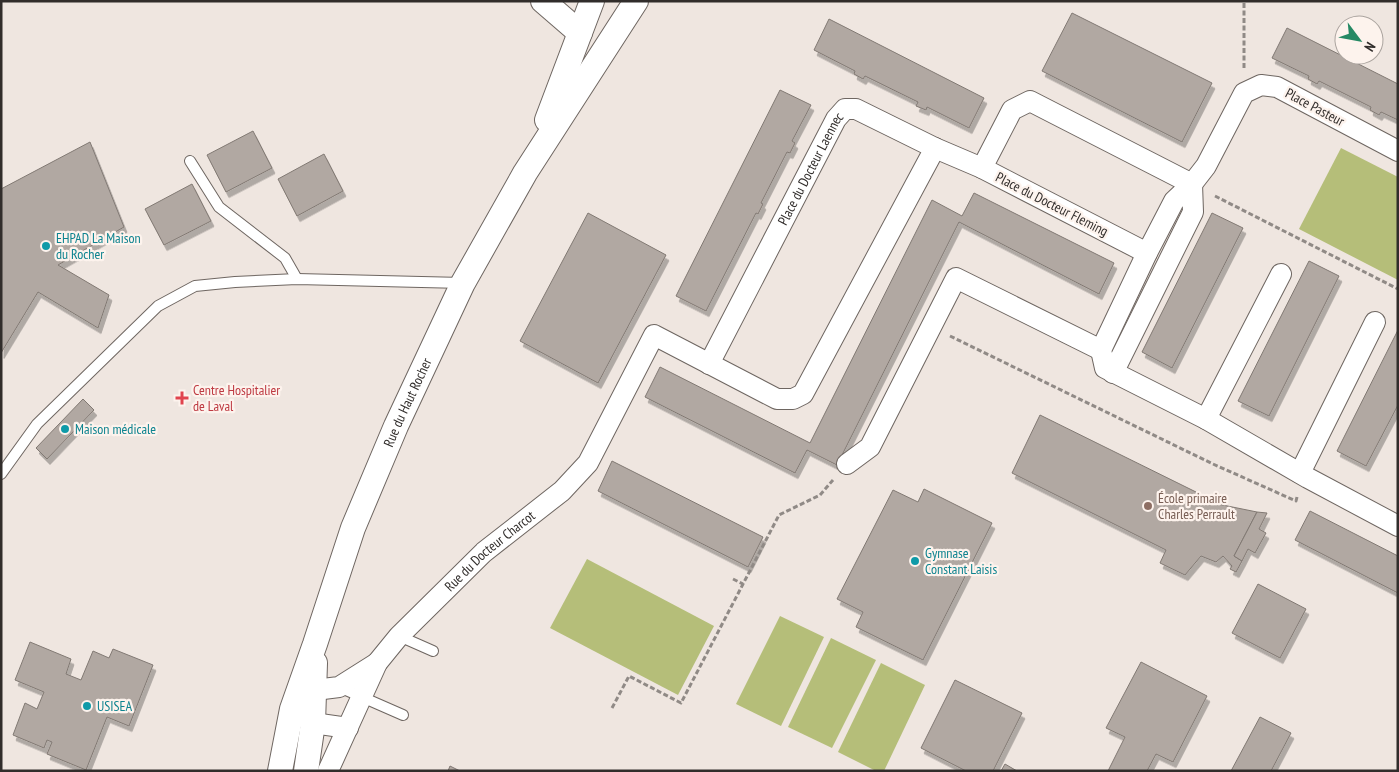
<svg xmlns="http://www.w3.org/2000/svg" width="1399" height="772" font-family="'PT Sans Narrow',sans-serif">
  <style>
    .green { fill: #b5be79 }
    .building { fill: #b1a8a2; stroke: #817973; filter: url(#shadow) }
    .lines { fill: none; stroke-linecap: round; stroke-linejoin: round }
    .service-casing { stroke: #6e6661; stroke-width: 12 }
    .minor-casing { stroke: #6e6661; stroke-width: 22 }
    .tertiary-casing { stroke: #6e6661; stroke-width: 26 }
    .path { stroke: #908a86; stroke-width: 3; stroke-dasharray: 5 2.5; stroke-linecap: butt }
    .service { stroke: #fff; stroke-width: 10 }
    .minor { stroke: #fff; stroke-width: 20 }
    .tertiary { stroke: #fff; stroke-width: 24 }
    .culture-dot { fill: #0f9aa8; stroke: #fdf3ed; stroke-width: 2 }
    .health-dot { fill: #e0444e; stroke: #fdf3ed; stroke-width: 2 }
    .education-dot { fill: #8d6e63; stroke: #fdf3ed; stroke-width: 2 }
    .labels { text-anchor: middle; stroke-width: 4.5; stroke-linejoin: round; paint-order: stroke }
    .street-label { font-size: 14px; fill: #312d2b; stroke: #fdf3ed }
    .culture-label { font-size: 14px; fill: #0d838f; stroke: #fdf3ed; text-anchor: start }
    .health-label { font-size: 14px; fill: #be3a42; stroke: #fdf3ed; text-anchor: start }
    .education-label { font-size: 14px; fill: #785e54; stroke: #fdf3ed; text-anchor: start }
  </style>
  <defs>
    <filter id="shadow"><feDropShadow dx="3" dy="5.5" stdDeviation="0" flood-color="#0004"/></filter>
  </defs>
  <rect width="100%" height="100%" fill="#efe6e0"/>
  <!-- green -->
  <g class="green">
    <polygon points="1341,148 1398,177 1398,280 1299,229"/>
    <polygon points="587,559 714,626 678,695 550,628"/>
    <polygon points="780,616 824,637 781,726 736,704"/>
    <polygon points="831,638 876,660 832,748 788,727"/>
    <polygon points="881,663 925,685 884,771 876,771 838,752"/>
  </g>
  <!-- building -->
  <g class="building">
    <polygon points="1072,13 1212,83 1182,142 1042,71"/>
    <polygon points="829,19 984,98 969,128 927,107 926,110 916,106 918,102 865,76 863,79 854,74 855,71 814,50"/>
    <polygon points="1287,28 1398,84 1398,120 1381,112 1379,115 1370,110 1371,107 1319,81 1317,84 1308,79 1309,76 1272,58"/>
    <polygon points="780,90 811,105 792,141 795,143 790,153 787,152 761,203 763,204 758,214 756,213 706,311 676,296"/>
    <polygon points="253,131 272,168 226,192 207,155"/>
    <polygon points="90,142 124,227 58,265 109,295 98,328 38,292 1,353 1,189"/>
    <polygon points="324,154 343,191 297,216 278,179"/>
    <polygon points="192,184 211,221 164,245 145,209"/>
    <polygon points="974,193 1114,263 1099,294 959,222 837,465 807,450 795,473 645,397 660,367 810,443 932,200 962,216"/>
    <polygon points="588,213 666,255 598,383 520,341"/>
    <polygon points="1212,213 1243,228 1172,368 1142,352"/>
    <polygon points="1309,261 1339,276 1269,416 1238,401"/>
    <polygon points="1398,330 1398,405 1366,466 1337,451"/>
    <polygon points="83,399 94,410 47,459 36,448"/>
    <polygon points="1040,415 1196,492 1193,499 1257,512 1234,556 1242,561 1236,572 1230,569 1232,566 1223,556 1216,562 1201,556 1185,575 1160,563 1166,550 1012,473"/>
    <polygon points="612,461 763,537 748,567 598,491"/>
    <polygon points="924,489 992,523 923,660 856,627 863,612 837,599 893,490 918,502"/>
    <polygon points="1310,511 1398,556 1398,593 1295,540"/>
    <polygon points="1257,512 1267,513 1259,529 1266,533 1255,553 1248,549 1242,561 1234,556"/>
    <polygon points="1258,584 1306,609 1280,658 1232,633"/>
    <polygon points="30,642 71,659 66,674 81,680 93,651 109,658 113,649 153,665 129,726 107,717 86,770 47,754 52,742 47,740 44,748 13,735 25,703 37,709 44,692 15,680"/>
    <polygon points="1141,662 1207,696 1173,762 1156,754 1147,771 1108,771 1125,737 1106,728"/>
    <polygon points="955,680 1022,713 993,771 966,771 921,748"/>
    <polygon points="1260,717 1291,733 1271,771 1231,771"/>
    <polygon points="1005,764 1017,771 1001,771"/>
    <polygon points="450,766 460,771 448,771"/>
  </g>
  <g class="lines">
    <!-- service casing -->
    <g class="service-casing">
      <g id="service">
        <polyline points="190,161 219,207 285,258 297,279"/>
        <polyline points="1,474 37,424 158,306 195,286 235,282 297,279 463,283"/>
        <polyline points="399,636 433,651"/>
        <polyline points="339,687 403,715"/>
      </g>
    </g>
    <!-- minor casing -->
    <g class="minor-casing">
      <g id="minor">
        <polyline points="1398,151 1277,87 1261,85 1244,93 1206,166 1192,184 1174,201 1147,253 1101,350 1105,368 1206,419 1308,478 1398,526"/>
        <polyline points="1147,253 982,168 1012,110 1030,101 1192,184"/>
        <path id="s1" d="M709 364 836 119 845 109H856L935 148 982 168"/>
        <polyline points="1113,373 1193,212 1192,184"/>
        <polyline points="1206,419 1281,274"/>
        <polyline points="847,464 870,447 956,278 1101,350"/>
        <polyline points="1300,473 1375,322"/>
        <polyline points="348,728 313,723 292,709 315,690 339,687 377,663"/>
        <path id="s2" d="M328 771 377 663 399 636 484 552 562 491 588 463 654 335 777 399H793L803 394 935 148"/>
      </g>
    </g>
    <!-- tertiary casing -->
    <g class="tertiary-casing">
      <g id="tertiary">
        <polyline points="543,1 580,33"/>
        <polyline points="547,120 592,1"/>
        <path id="s3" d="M280 771 292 709 315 644 353 528 396 426 463 283 525 173 636 1"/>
        <polyline points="306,771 313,723 315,663"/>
      </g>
    </g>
    <!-- path -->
    <g class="path">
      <polyline points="1244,68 1244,1"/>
      <polyline points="1215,196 1398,289"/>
      <polyline points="950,336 1213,464 1296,501 1297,497"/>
      <polyline points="733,579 743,584"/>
      <polyline points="612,708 629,676 681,703 779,515 820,495 833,480"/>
    </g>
    <!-- service -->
    <use href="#service" class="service"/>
    <!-- minor -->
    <use href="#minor" class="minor"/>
    <!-- tertiary -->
    <use href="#tertiary" class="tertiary"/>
  </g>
  <!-- markers -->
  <g class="culture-dot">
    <circle cx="46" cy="246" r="5"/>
    <circle cx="65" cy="429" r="5"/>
    <circle cx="915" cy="561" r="5"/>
    <circle cx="87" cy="706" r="5"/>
  </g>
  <path class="health-dot" d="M179.5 390.5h5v5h5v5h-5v5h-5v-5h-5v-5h5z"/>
  <circle class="education-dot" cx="1148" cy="506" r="5"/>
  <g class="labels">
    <!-- street labels -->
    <g class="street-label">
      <text transform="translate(1315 107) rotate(28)" y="5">Place Pasteur</text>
      <text dy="5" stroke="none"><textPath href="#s1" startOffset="220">Place du Docteur Laennec</textPath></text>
      <text transform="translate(1052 204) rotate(27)" y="5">Place du Docteur Fleming</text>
      <text dy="5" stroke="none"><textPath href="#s3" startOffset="391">Rue du Haut Rocher</textPath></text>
      <text dy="5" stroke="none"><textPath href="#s2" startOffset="278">Rue du Docteur Charcot</textPath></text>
    </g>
    <!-- culture labels -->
    <g class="culture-label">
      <text x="56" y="243">EHPAD La Maison<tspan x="56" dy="16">du Rocher</tspan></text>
      <text x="75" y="434">Maison médicale</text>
      <text x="925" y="558">Gymnase<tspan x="925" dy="16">Constant Laisis</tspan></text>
      <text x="97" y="711">USISEA</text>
    </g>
    <!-- health labels -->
    <g class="health-label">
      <text x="193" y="395">Centre Hospitalier<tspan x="193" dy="16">de Laval</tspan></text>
    </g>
    <!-- education labels -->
    <g class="education-label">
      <text x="1158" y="503">École primaire<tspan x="1158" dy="16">Charles Perrault</tspan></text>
    </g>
  </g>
  <!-- border -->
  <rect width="1399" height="772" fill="none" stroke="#312d2b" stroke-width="5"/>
  <!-- north arrow -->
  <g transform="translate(1359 40) rotate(122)"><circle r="24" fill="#fdf3ed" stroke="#aba49f"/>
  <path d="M0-4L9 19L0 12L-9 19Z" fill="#268964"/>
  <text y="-8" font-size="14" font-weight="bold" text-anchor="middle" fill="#312d2b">N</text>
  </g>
</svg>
